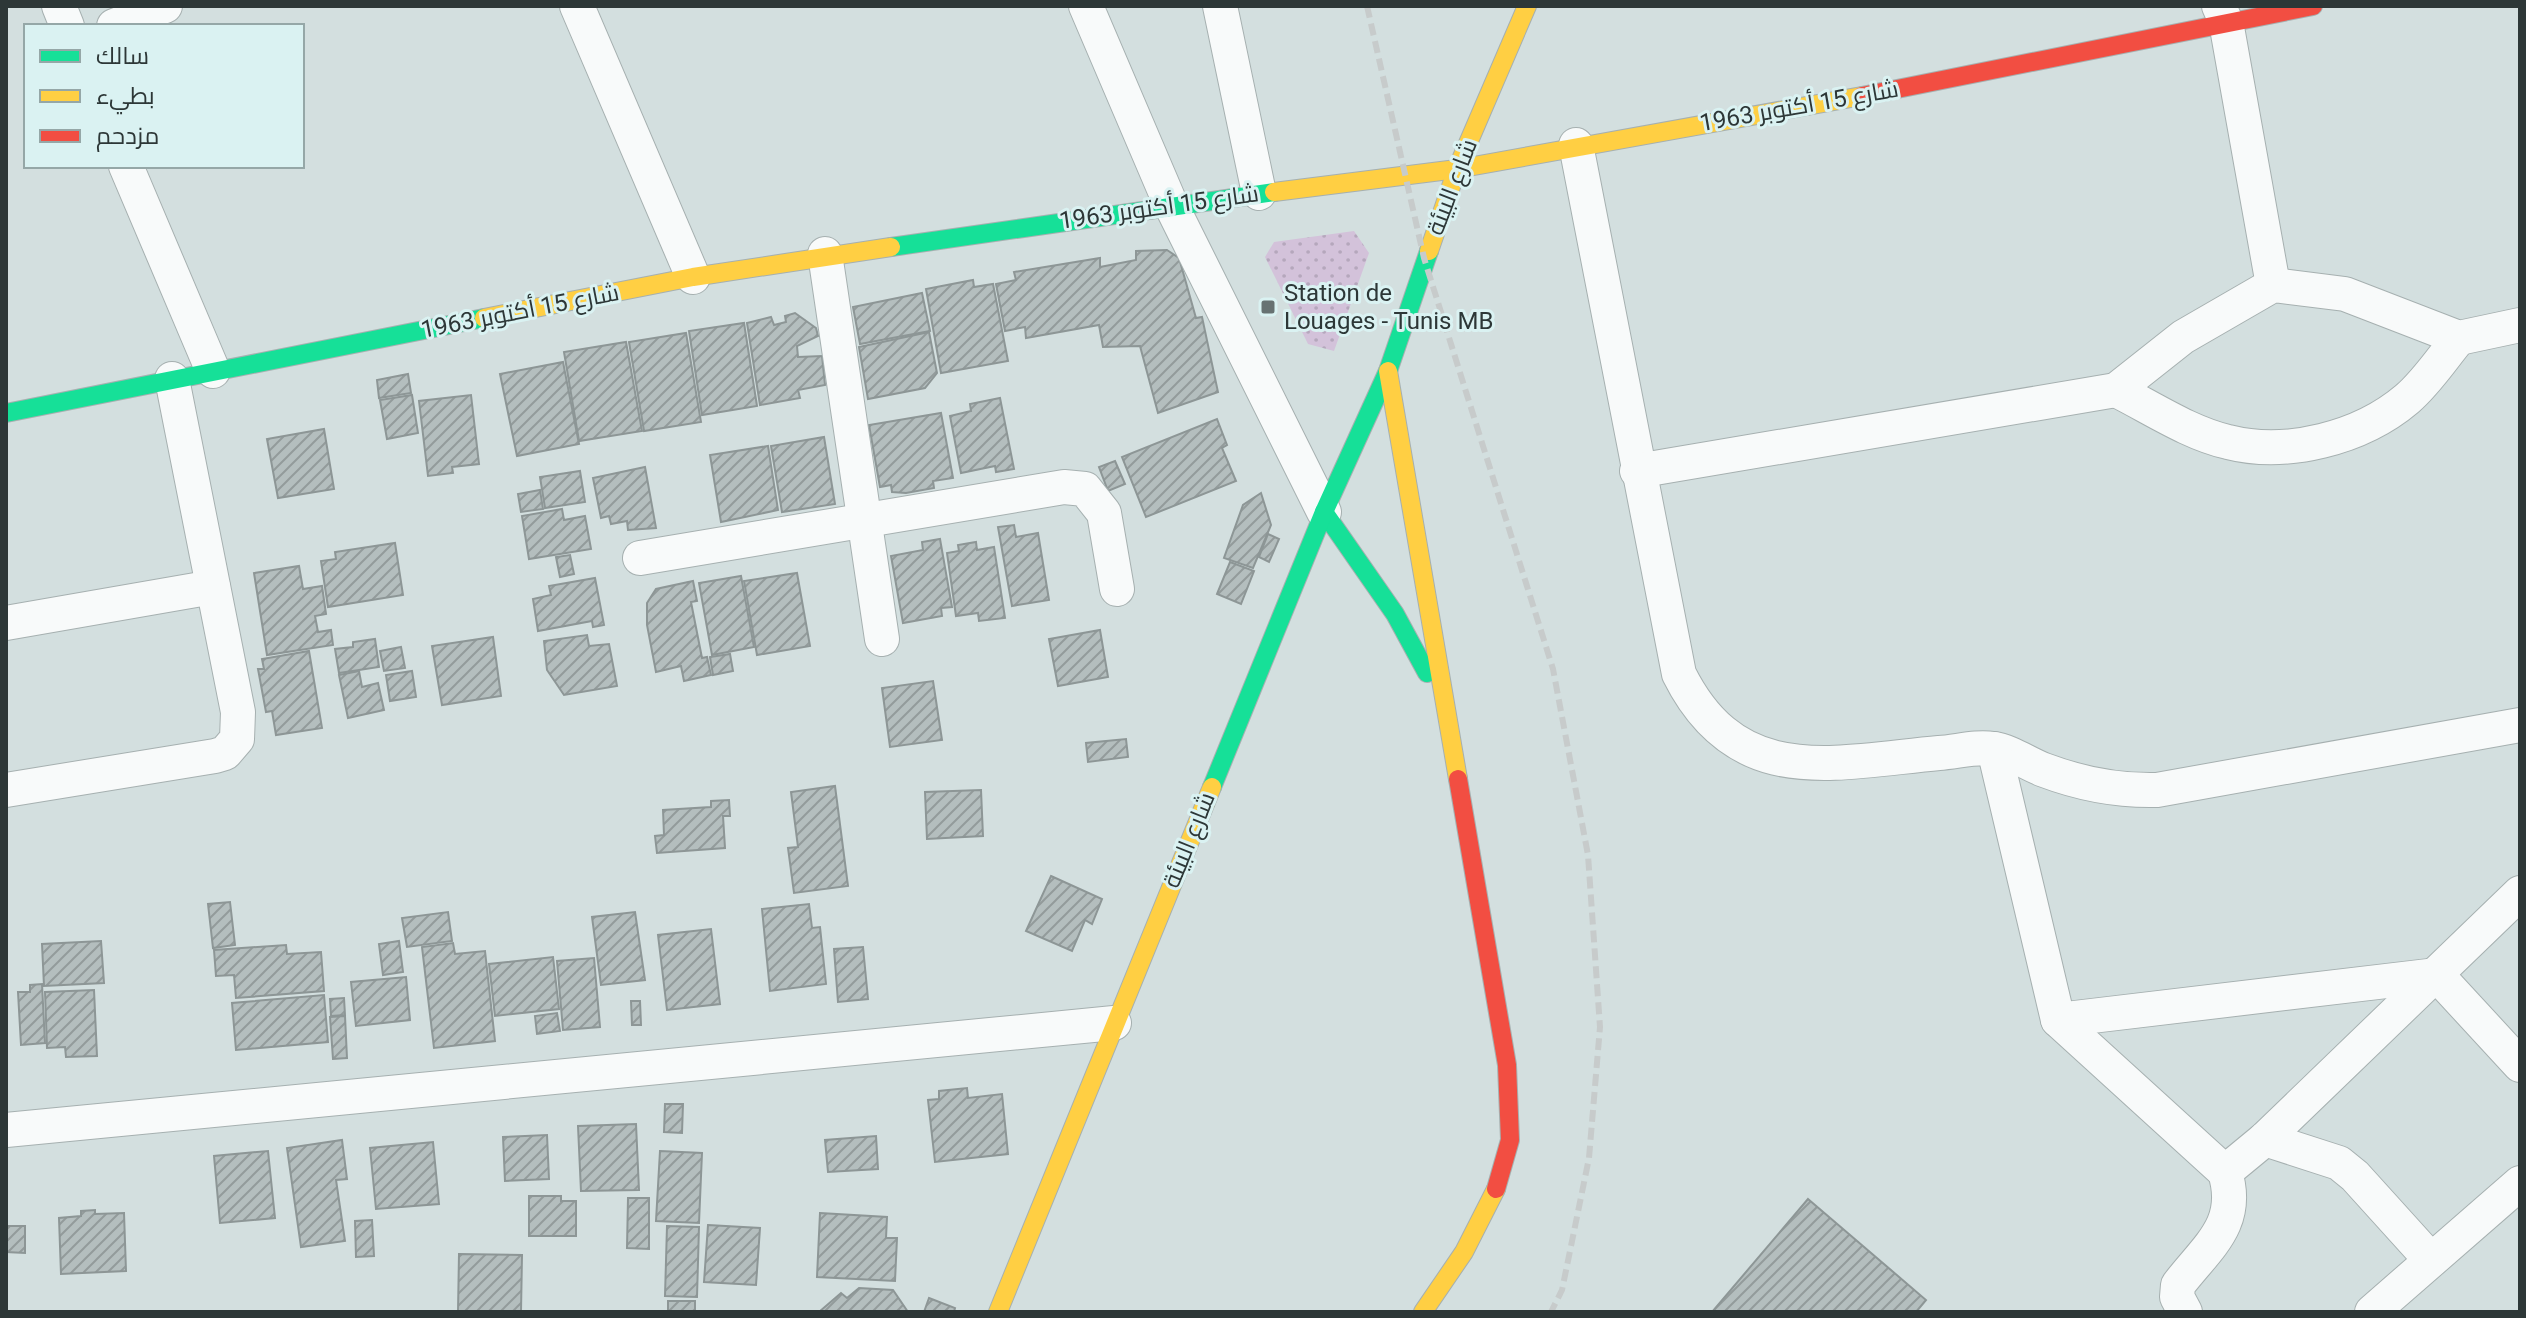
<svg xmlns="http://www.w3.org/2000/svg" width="2526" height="1318" font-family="Roboto,Cairo,sans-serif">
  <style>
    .grass { fill: url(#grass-dots) }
    .building { fill: url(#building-hatch); stroke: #8d9696; stroke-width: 2 }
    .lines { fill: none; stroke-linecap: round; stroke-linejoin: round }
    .street-casing { stroke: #a6b0b0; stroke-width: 36 }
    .fast-casing { stroke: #a6b0b0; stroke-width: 20 }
    .slow-casing { stroke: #a6b0b0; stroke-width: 20 }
    .jam-casing { stroke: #a6b0b0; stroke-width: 20 }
    .street { stroke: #f8fafa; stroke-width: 34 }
    .fast { stroke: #16e098; stroke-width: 18 }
    .slow { stroke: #ffcf43; stroke-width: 18 }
    .jam { stroke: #f24e42; stroke-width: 18 }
    .rail { stroke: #c7cbcb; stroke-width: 6; stroke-dasharray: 12 6; stroke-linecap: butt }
    .poi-dot { fill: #677272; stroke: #daf2f2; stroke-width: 3 }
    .labels { text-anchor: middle; stroke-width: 6; stroke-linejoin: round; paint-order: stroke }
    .street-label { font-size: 24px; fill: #2d3737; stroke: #daf2f2 }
    .poi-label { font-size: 24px; fill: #2d3737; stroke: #daf2f2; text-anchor: start }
  </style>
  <defs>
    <pattern id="grass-dots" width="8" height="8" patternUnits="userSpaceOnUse" patternTransform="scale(2)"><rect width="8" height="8" fill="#d3c2da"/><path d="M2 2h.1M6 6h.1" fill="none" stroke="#b5a7bc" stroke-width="1.8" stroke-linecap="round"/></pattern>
    <pattern id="building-hatch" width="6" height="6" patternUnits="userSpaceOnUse" patternTransform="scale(2)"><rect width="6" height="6" fill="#b4bebe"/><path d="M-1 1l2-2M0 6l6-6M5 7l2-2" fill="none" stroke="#939b9b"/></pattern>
  </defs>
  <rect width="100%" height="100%" fill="#d3dfdf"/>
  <!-- grass -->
  <polygon class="grass" points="1354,231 1369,253 1334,351 1308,344 1265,257 1274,242"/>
  <!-- building -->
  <g class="building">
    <polygon points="1167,250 1179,258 1196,318 1202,317 1218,392 1158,413 1140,346 1103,347 1099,325 1026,338 1025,327 1005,331 996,284 1016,280 1014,272 1100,258 1100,267 1136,260 1136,251"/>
    <polygon points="973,280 974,287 993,284 1008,361 941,373 926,289"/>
    <polygon points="922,293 930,331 860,344 853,307"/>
    <polygon points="795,313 816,328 818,336 797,346 798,357 822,356 825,385 798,390 800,398 760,405 747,323 771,317 774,325 786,322 785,316"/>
    <polygon points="744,323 757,406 702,415 689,331"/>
    <polygon points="929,332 937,373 925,388 868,399 859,347"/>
    <polygon points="686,333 701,422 644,431 629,342"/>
    <polygon points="626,342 642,431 579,441 564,352"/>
    <polygon points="563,362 579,444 517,456 500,374"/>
    <polygon points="408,374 411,393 379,398 377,380"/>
    <polygon points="412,395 418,433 387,439 380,400"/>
    <polygon points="471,395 479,464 452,467 453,473 428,476 419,401"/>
    <polygon points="1000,398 1014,469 996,472 995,466 961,473 950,416 971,411 970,404"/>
    <polygon points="941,413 953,478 933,481 934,488 906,493 892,492 891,485 880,487 869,425"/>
    <polygon points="1217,419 1227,445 1222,448 1236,481 1146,517 1122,457"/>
    <polygon points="324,429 334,489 278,498 267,439"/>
    <polygon points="824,437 835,504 782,512 771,446"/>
    <polygon points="768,446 778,510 721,522 710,455"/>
    <polygon points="1115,461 1125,484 1108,491 1099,467"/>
    <polygon points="645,467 656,528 628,530 627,521 611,524 609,516 601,518 593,478"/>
    <polygon points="580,471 585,502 545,508 540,477"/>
    <polygon points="540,490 543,509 521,512 518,494"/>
    <polygon points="1261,493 1271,525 1253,568 1224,558 1243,505"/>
    <polygon points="562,509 564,520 585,516 591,549 529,559 522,516"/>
    <polygon points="1014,525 1016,537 1038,533 1049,600 1012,606 998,527"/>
    <polygon points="1268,534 1279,539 1269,562 1259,557"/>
    <polygon points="940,539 952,607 941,608 942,616 903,623 891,556 923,550 922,542"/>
    <polygon points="976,542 977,550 994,547 1005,618 979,621 978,613 956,616 947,553 959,551 958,545"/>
    <polygon points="395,543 403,595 328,607 321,561 336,559 335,552"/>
    <polygon points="570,555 574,574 560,577 556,557"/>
    <polygon points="1230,562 1254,571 1241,604 1217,594"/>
    <polygon points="299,566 303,589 322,586 326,614 315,616 318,632 331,630 333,645 267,655 254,573"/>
    <polygon points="797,573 810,646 757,655 744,581"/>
    <polygon points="741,576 754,647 712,655 699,583"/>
    <polygon points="595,578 604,625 593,627 592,621 538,631 533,599 551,595 549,586"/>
    <polygon points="693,581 697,601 691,602 702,658 707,657 711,675 684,681 681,666 656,672 647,625 647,603 656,589"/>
    <polygon points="1100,630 1108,677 1058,686 1049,639"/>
    <polygon points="587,635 589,646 609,644 617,686 564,695 547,670 544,641"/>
    <polygon points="493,637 501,696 442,705 432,646"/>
    <polygon points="375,639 379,667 339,673 335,649 353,647 353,642"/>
    <polygon points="401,647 405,668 384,671 380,651"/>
    <polygon points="309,651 322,728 276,735 272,711 266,712 258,669 264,669 262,659"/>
    <polygon points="730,654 733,671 713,675 710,657"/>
    <polygon points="359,671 362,687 378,683 384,710 348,718 339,675"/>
    <polygon points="412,671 416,697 390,701 386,675"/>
    <polygon points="933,681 942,740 890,747 882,688"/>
    <polygon points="1126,739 1128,757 1088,762 1086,743"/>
    <polygon points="835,786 848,886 794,893 788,848 798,847 791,792"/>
    <polygon points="981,790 983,836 927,839 925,792"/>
    <polygon points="729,800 730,816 723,816 725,848 657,853 655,836 664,835 663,810 711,807 711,801"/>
    <polygon points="1051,876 1102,899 1092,924 1085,920 1072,951 1026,931"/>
    <polygon points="230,902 235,945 213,948 208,904"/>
    <polygon points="809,904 812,928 820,927 826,984 770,991 762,909"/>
    <polygon points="448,912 452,941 407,947 402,918"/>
    <polygon points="635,912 645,980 601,985 592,917"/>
    <polygon points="711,929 720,1004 667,1010 658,935"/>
    <polygon points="101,941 104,983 44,986 42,944"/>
    <polygon points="399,941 403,972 383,975 379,944"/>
    <polygon points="453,943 455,954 485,951 495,1041 434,1048 422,947"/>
    <polygon points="286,945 287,954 321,952 324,991 236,998 234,975 216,976 214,950"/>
    <polygon points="863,947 868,999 838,1002 834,949"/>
    <polygon points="553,957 559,1009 495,1016 489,964"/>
    <polygon points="594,958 600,1027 563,1030 557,961"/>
    <polygon points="406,977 410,1020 356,1026 351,982"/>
    <polygon points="42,984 45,1043 21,1045 18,992 30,992 30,985"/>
    <polygon points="94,990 97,1056 66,1057 65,1047 47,1048 45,992"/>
    <polygon points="324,995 328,1042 236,1050 232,1003"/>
    <polygon points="344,998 345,1015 331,1016 330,999"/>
    <polygon points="631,1001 640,1001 641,1025 632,1025"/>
    <polygon points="557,1013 560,1031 537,1034 535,1016"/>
    <polygon points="345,1016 347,1058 333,1059 330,1017"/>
    <polygon points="967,1088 968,1098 1002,1094 1008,1154 935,1162 928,1100 939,1099 939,1091"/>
    <polygon points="665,1104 683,1104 682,1133 664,1132"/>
    <polygon points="636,1124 639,1190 581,1191 578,1126"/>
    <polygon points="547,1135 549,1179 505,1181 503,1137"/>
    <polygon points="876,1136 878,1169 828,1172 825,1140"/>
    <polygon points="342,1140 347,1179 336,1180 345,1241 301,1247 287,1148"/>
    <polygon points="433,1142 439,1204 376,1209 370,1148"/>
    <polygon points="268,1151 275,1218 220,1223 214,1156"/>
    <polygon points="660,1151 702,1153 699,1223 656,1221"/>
    <polygon points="529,1196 561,1196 561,1201 576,1201 576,1236 529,1236"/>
    <polygon points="628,1198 649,1198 649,1249 627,1248"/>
    <polygon points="1808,1199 1926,1300 1916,1312 1712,1312"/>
    <polygon points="95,1210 95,1214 124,1213 126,1271 61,1274 59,1218 81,1216 81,1211"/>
    <polygon points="820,1213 887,1217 886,1238 897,1238 895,1281 817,1277"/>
    <polygon points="372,1220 374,1256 356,1257 355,1221"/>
    <polygon points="708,1225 760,1228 756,1285 704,1282"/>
    <polygon points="6,1226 25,1226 25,1253 6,1252"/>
    <polygon points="667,1226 699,1227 697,1297 665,1296"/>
    <polygon points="459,1254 522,1255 521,1312 458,1312"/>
    <polygon points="859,1288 893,1290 908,1312 819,1312 841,1293 847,1298"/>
    <polygon points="929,1298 955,1308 954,1312 924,1312"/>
    <rect x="668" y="1301" width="27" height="11"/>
  </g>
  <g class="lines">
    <!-- street casing -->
    <g class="street-casing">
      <g id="street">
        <polyline points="59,6 67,26"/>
        <polyline points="577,6 693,277"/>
        <polyline points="1086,6 1171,205 1324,512"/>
        <polyline points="1220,6 1259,193"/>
        <polyline points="2219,6 2226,22 2273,285"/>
        <polyline points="114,26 165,6"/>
        <path d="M1576 145 1679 674C1737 790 1831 763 1939 753 1956 752 1977 746 1993 749 2010 751 2028 764 2044 770 2081 784 2117 791 2157 790L2520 725"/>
        <polyline points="126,166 213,371"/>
        <polyline points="825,254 882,639"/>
        <path d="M2116 390C2152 408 2189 433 2228 442 2287 457 2361 438 2407 399 2427 382 2443 357 2459 338"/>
        <polyline points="1637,471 2116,390 2183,337 2273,285 2345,294 2459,338 2520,325"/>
        <polyline points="640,558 1064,487 1085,489 1104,513 1117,589"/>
        <polyline points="6,623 213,587"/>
        <polyline points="1994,749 2058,1020 2225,1172 2265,1139 2520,893"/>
        <polyline points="6,790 215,756 225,753 237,739 238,712 172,379"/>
        <polyline points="2058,1020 2437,975 2520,1065"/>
        <polyline points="6,1130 1114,1023"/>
        <polyline points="2265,1139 2339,1163 2355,1176 2431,1260"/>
        <path d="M2185 1312 2177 1297 2178 1285C2208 1246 2241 1224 2225 1172"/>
        <polyline points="2372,1312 2520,1183"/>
      </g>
    </g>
    <!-- fast casing -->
    <g class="fast-casing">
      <g id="fast">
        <polyline points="891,247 1274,192"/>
        <polyline points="6,413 484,318"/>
        <polyline points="1324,512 1395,614 1427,673"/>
        <polyline points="1212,787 1324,512 1388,371 1429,251"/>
      </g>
    </g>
    <!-- slow casing -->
    <g class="slow-casing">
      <g id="slow">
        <polyline points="1274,192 1457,169 1862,96"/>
        <polyline points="1429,251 1457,169 1527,6"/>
        <polyline points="484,318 693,277 891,247"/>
        <polyline points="1388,371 1458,779"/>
        <polyline points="998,1312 1212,787"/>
        <polyline points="1423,1312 1464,1252 1496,1189"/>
      </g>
    </g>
    <!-- jam casing -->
    <g class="jam-casing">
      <g id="jam">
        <polyline points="1862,96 2313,6"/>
        <polyline points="1458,779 1507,1065 1510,1140 1496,1189"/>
      </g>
    </g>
    <!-- street -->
    <use href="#street" class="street"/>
    <!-- fast -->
    <use href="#fast" class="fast"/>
    <!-- slow -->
    <use href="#slow" class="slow"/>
    <!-- jam -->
    <use href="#jam" class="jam"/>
    <!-- rail -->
    <polyline class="rail" points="1367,6 1424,258 1553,669 1588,855 1600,1027 1589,1158 1562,1290 1551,1312"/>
  </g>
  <!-- markers -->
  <rect class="poi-dot" x="1260" y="299" width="16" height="16" rx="4"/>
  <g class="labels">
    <!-- street labels -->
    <g class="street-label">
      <text transform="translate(1799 106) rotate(-10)" y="8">شارع 15 أكتوبر 1963</text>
      <text transform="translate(1452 187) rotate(-69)" y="8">شارع البيئة</text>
      <text transform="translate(1159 207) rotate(-8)" y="8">شارع 15 أكتوبر 1963</text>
      <text transform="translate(520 311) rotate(-11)" y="8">شارع 15 أكتوبر 1963</text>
      <text transform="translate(1189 840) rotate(-68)" y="8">شارع البيئة</text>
    </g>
    <!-- poi labels -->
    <g class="poi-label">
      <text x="1284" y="301">Station de<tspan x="1284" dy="28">Louages - Tunis MB</tspan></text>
    </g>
  </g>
  <!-- border -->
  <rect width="2526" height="1318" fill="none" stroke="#2d3737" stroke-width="16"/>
  <!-- legend -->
  <rect x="24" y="24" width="280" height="144" fill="#daf2f2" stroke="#95a7a7" stroke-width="2"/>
  <rect x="40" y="50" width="40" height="12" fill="#16e098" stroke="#95a7a7" stroke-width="2"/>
  <text x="96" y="64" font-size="24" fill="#2d3737">سالك</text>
  <rect x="40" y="90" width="40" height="12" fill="#ffcf43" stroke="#95a7a7" stroke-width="2"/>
  <text x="96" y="104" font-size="24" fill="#2d3737">بطيء</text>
  <rect x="40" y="130" width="40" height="12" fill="#f24e42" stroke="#95a7a7" stroke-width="2"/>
  <text x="96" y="144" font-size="24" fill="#2d3737">مزدحم</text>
</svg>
